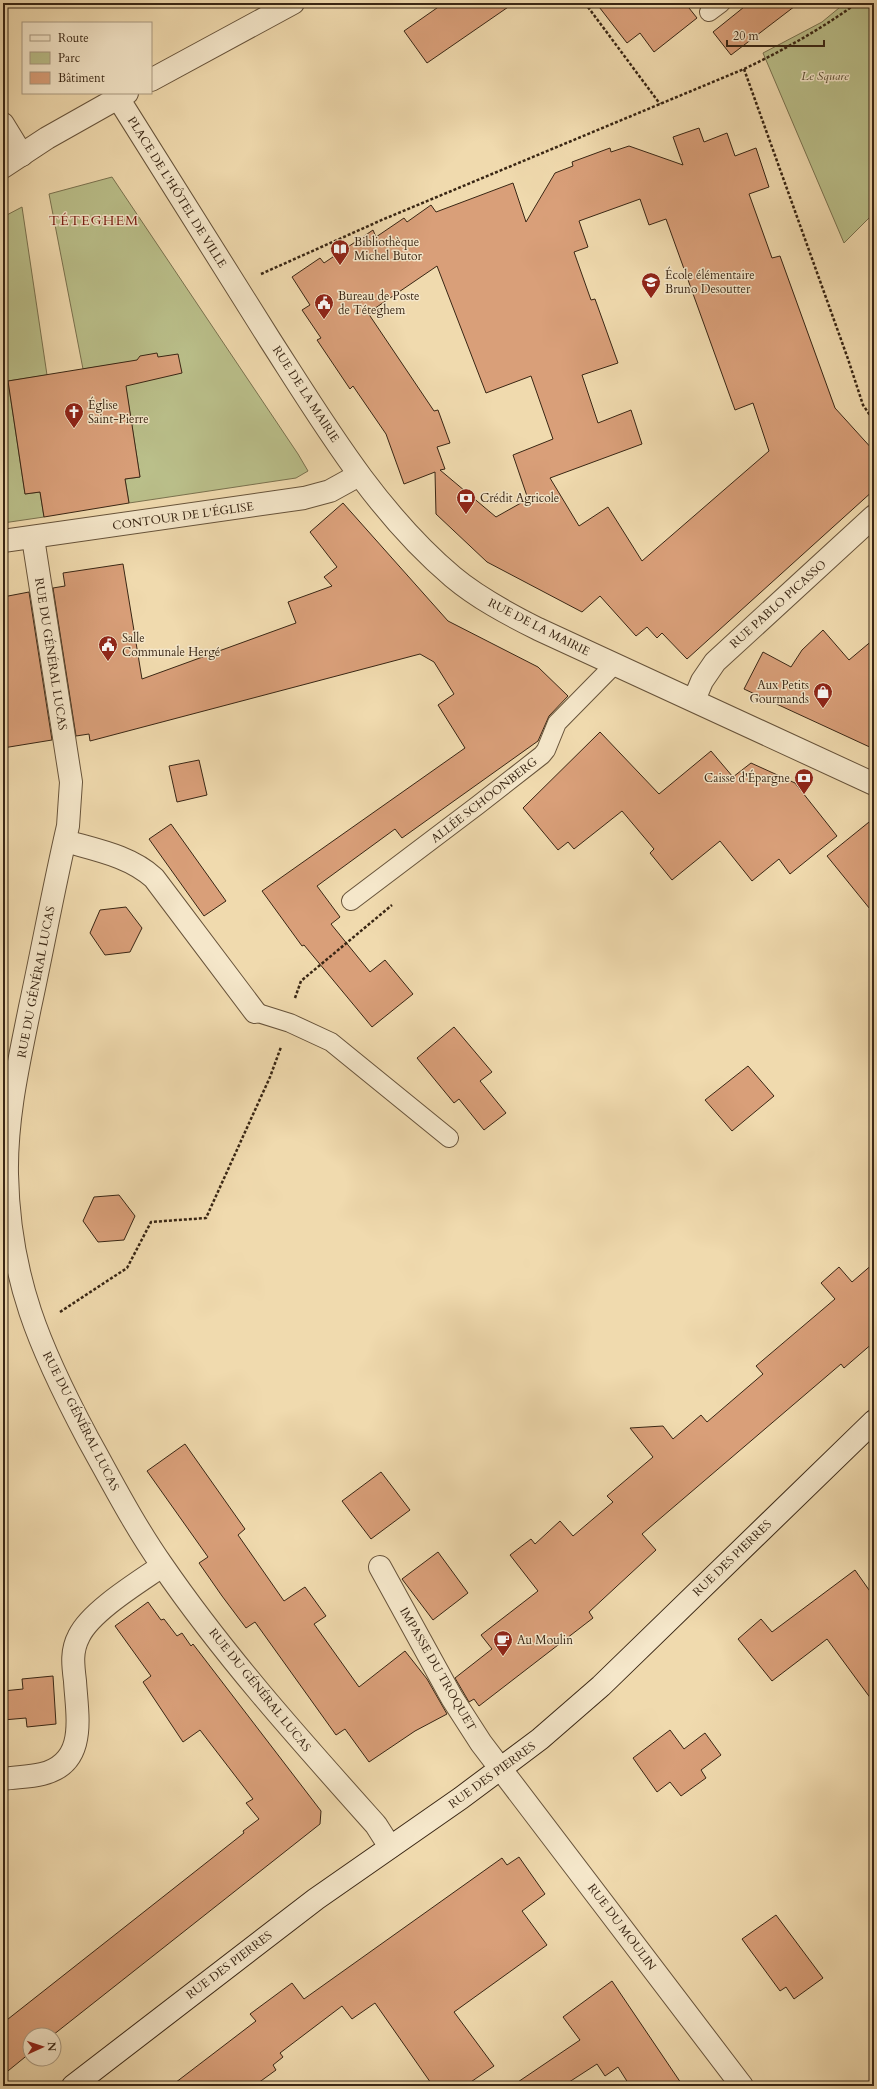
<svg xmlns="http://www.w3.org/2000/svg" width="877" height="2089" font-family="Cardo,serif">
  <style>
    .green { fill: #babf8a; stroke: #7a724f }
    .building { fill: #d99f79; stroke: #392614; fill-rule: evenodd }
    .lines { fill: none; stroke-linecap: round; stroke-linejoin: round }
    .service-casing { stroke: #67533a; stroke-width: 20 }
    .minor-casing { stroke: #67533a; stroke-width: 24 }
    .tertiary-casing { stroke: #67533a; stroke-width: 24 }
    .secondary-casing { stroke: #392614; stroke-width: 24 }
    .path { stroke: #392614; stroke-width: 2.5; stroke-dasharray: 3 2; stroke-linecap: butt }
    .service { stroke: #f5e7ca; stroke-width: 18 }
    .minor { stroke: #f5e7ca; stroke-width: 22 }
    .tertiary { stroke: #f5e7ca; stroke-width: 22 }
    .secondary { stroke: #f5e7ca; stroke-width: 22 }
    .labels { text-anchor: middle; stroke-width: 3; stroke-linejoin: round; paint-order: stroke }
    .park-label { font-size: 12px; font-style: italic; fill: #594c32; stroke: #f5e7ca }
    .street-label { font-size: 12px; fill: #392614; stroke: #f5e7ca }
    .poi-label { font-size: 12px; fill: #392614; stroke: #f5e7ca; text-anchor: start }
    .quarter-label { font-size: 14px; letter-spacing: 1px; fill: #7a1f14; stroke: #f5e7ca }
  </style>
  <rect width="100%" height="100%" fill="#f0daae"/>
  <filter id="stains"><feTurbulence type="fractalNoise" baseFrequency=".005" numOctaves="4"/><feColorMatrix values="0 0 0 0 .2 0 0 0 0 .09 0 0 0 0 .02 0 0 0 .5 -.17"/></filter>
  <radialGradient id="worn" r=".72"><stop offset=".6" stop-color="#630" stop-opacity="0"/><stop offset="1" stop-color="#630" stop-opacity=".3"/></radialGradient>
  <!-- green -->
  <g class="green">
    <polygon points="845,3 874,3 874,213 844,243 763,53 822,22"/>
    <polygon points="112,177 298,454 308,471 296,478 129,503 125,479 140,477 122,363 83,369 49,194"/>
    <polygon points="22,207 47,375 8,381 25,494 40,492 44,517 3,523 3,217"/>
  </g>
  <!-- building -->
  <g class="building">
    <polygon points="444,3 514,3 427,63 404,31"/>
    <polygon points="596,3 685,3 697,18 654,52 640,33 627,43"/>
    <polygon points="749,3 799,3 731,55 713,32"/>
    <path d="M699 128 704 142 727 133 735 156 756 148 769 187 749 194 772 258 780 256 835 408 874 451V490L687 659 662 633 657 638 647 627 636 636 600 596 582 612 487 562 436 514 435 472 404 484 386 434 353 386 350 389 317 340 321 338 302 310 310 305 292 277 320 258 324 263 373 230 376 237 404 218 407 222 431 205 436 212 513 183 526 222 555 173 573 166 572 162 610 148 611 152 629 146 683 165 673 137ZM640 199 649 225 666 219 735 410 753 403 769 451 642 561 608 507 579 526 550 478 642 444 631 410 598 423 582 375 618 363 595 299 591 300 574 252 588 247 579 221ZM437 266 486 393 531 376 553 439 513 455 528 499 496 517 440 470 445 469 437 447 450 443 438 410 434 411 368 313Z"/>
    <polygon points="157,353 158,357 178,354 182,373 126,386 140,477 125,479 129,503 44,517 40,492 25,494 8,381 137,360 140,356"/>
    <polygon points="343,503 448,621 538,667 568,696 549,716 538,741 402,838 395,829 317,886 340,917 331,924 370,972 385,960 413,994 372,1027 304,945 302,946 262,891 465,748 438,705 454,694 434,662 420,654 90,741 89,734 76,736 53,588 65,586 63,573 123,564 142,679 296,623 288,602 332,586 324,577 337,567 310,532"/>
    <polygon points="29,592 52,740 3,748 3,597"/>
    <polygon points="823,630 849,660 874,639 874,749 744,689 763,652 791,667 802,650"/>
    <polygon points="600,732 659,794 711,751 733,777 751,763 795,783 837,836 790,874 779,859 752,881 720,841 672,880 650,853 654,849 622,811 574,849 568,842 558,850 523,808"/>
    <polygon points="199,760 207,795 177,802 169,766"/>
    <polygon points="874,818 874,914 827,856"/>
    <polygon points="171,824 226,901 204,916 149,839"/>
    <polygon points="126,907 142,928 130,952 105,955 90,933 100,910"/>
    <polygon points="454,1027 492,1072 480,1081 506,1113 484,1130 459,1099 454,1103 417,1058"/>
    <polygon points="748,1066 774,1096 732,1131 705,1100"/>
    <polygon points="119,1195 135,1216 124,1240 98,1242 83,1221 94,1197"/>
    <polygon points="874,1263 874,1342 844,1368 841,1364 642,1534 656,1550 589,1612 593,1618 479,1706 474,1699 469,1702 455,1678 492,1649 481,1635 538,1591 510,1555 531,1539 535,1544 560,1521 573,1536 613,1502 607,1496 653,1457 630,1428 663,1426 673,1439 701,1415 707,1422 763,1374 756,1366 835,1299 821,1283 839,1267 852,1282"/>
    <polygon points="185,1444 245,1529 238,1535 284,1601 305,1587 326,1616 314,1624 359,1687 405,1651 427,1679 447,1714 415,1731 369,1762 345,1729 336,1735 255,1622 246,1628 222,1596 199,1563 208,1557 147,1471"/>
    <polygon points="381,1472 410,1510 371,1539 342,1501"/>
    <polygon points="438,1552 468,1593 433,1620 402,1579"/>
    <polygon points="855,1570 874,1597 874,1703 827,1639 772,1681 738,1639 761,1619 772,1632"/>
    <polygon points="148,1602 161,1620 164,1619 177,1636 182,1633 191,1646 193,1644 321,1811 320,1824 53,2035 30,2035 30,2053 3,2075 3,2023 244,1833 243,1831 259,1819 246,1803 253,1799 200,1730 183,1742 143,1682 151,1676 115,1626"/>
    <polygon points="53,1676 56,1724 27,1727 26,1718 3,1720 3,1691 23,1689 22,1679"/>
    <polygon points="670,1730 684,1749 705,1733 721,1755 701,1770 706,1778 681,1796 670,1782 657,1792 633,1758"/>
    <polygon points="519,1857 545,1894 522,1911 547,1945 454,2012 494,2066 465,2086 433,2086 375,2003 352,2019 342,2006 280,2053 283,2057 273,2065 276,2070 254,2086 171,2086 256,2021 250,2014 292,1983 304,1999 502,1858 507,1865"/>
    <polygon points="776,1915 823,1978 794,1999 786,1987 780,1991 742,1939"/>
    <polygon points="612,1981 683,2086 630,2086 618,2067 605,2076 597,2064 563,2086 512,2086 580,2040 563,2017"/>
  </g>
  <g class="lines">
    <!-- service casing -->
    <g class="service-casing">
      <g id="service">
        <polyline points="709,12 721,3"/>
        <polyline points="351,901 478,805 542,755 546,750 557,723 615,664"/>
        <polyline points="255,1012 290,1023 331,1042 449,1138"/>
      </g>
    </g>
    <!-- minor casing -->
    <g class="minor-casing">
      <g id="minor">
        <polyline points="3,124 22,155"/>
        <polyline points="3,167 47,138 118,98"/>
        <path d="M33 538 71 782 68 826C54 886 43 947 30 1007 19 1062 6 1117 7 1174 9 1278 40 1349 88 1439 112 1482 134 1525 162 1565 226 1658 301 1741 376 1825L390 1847"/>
        <polyline points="3,541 304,498 330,491 359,475"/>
        <polyline points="694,700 702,681 715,662 874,516"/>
        <path d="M65 841C96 850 130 856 154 878L255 1012"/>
        <polyline points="380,1567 452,1698 481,1743 742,2086"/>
        <path d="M3 1779C16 1777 30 1777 42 1774 88 1763 77 1716 75 1681 73 1665 71 1651 79 1636 91 1611 139 1582 162 1566"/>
      </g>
    </g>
    <!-- tertiary casing -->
    <g class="tertiary-casing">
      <g id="tertiary">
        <polyline points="151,80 293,3"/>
        <path d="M127 93 118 98C169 179 219 260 270 340 324 424 376 512 453 577 478 598 508 614 538 629L874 784"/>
      </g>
    </g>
    <!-- secondary casing -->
    <g class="secondary-casing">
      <polyline id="secondary" points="73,2086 316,1899 461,1798 540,1739 601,1686 874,1421"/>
    </g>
    <!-- path -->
    <g class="path">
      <polyline points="585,3 660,104"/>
      <polyline points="744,69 848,359 863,405 874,421"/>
      <path d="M261 274 384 219 744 69C784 50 821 29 857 3"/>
      <polyline points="295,998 301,981 392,905"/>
      <polyline points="60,1312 127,1268 151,1222 206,1218 270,1077 281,1047"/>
    </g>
    <!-- service -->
    <use href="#service" class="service"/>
    <!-- minor -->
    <use href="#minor" class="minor"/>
    <!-- tertiary -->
    <use href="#tertiary" class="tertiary"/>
    <!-- secondary -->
    <use href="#secondary" class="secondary"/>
  </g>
  <!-- icons -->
  <defs>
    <g id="library-pin" transform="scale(1)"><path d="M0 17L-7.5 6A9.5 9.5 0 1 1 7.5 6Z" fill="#8f2418" stroke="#f5e7ca"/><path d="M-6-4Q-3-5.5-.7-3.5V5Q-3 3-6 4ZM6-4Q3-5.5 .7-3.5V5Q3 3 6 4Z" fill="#fff"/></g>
    <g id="school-pin" transform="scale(1)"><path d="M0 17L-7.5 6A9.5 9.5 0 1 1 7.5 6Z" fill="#8f2418" stroke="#f5e7ca"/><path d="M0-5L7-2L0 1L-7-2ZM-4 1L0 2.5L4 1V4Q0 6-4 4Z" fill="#fff"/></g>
    <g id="civic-pin" transform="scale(1)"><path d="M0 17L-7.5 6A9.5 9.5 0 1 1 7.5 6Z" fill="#8f2418" stroke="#f5e7ca"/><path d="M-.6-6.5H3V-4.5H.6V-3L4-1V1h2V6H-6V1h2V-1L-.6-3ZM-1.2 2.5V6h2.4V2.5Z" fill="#fff"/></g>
    <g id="church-pin" transform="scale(1)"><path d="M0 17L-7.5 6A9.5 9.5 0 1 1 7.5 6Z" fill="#8f2418" stroke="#f5e7ca"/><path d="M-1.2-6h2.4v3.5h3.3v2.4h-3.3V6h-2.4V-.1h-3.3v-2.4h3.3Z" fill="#fff"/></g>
    <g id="bank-pin" transform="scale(1)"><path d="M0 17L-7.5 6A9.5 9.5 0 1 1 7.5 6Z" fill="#8f2418" stroke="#f5e7ca"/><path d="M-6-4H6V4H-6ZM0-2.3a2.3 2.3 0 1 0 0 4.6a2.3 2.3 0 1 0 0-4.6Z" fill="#fff"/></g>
    <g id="shop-pin" transform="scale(1)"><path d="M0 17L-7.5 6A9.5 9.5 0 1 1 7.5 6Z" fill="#8f2418" stroke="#f5e7ca"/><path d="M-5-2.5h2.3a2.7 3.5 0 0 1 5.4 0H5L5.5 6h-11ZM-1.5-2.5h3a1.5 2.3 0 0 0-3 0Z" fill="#fff"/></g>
    <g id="cafe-pin" transform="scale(1)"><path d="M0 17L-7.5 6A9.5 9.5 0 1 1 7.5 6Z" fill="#8f2418" stroke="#f5e7ca"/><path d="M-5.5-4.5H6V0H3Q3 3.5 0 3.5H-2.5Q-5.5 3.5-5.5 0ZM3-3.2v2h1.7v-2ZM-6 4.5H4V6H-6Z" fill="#fff"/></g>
  </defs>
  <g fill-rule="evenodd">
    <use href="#library-pin" x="340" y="249"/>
    <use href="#school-pin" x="651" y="282"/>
    <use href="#civic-pin" x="324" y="303"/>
    <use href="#church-pin" x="74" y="412"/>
    <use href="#bank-pin" x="466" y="498"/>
    <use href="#civic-pin" x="108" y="645"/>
    <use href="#shop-pin" x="823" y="692"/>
    <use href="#bank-pin" x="804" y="778"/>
    <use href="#cafe-pin" x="503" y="1640"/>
  </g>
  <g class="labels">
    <!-- park labels -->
    <g class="park-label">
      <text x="825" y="80">Le Square</text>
    </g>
    <!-- street labels -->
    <g class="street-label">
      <text transform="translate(177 192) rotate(58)" y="4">PLACE DE L'HÔTEL DE VILLE</text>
      <text transform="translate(306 394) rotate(57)" y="4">RUE DE LA MAIRIE</text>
      <text transform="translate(183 516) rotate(-8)" y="4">CONTOUR DE L'ÉGLISE</text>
      <text transform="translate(778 604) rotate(-42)" y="4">RUE PABLO PICASSO</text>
      <text transform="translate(539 627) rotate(27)" y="4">RUE DE LA MAIRIE</text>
      <text transform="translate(51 654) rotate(81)" y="4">RUE DU GÉNÉRAL LUCAS</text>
      <text transform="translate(484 800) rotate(-38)" y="4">ALLÉE SCHOONBERG</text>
      <text transform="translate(36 982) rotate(-79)" y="4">RUE DU GÉNÉRAL LUCAS</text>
      <text transform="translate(81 1421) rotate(63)" y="4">RUE DU GÉNÉRAL LUCAS</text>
      <text transform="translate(732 1558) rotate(-44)" y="4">RUE DES PIERRES</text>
      <text transform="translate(438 1669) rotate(60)" y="4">IMPASSE DU TROQUET</text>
      <text transform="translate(260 1690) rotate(51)" y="4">RUE DU GÉNÉRAL LUCAS</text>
      <text transform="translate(492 1775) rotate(-36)" y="4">RUE DES PIERRES</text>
      <text transform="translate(622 1927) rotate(53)" y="4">RUE DU MOULIN</text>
      <text transform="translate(229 1965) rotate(-37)" y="4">RUE DES PIERRES</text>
    </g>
    <!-- poi labels -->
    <g class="poi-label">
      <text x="354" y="246">Bibliothèque<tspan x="354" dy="14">Michel Butor</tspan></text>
      <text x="665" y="279">École élémentaire<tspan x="665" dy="14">Bruno Desoutter</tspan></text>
      <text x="338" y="300">Bureau de Poste<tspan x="338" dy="14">de Téteghem</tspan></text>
      <text x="88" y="409">Église<tspan x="88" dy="14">Saint-Pierre</tspan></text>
      <text x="480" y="502">Crédit Agricole</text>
      <text x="122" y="642">Salle<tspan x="122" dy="14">Communale Hergé</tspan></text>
      <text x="809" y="689" text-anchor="end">Aux Petits<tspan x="809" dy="14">Gourmands</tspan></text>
      <text x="790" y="782" text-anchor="end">Caisse d'Épargne</text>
      <text x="517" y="1644">Au Moulin</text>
    </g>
    <!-- quarter labels -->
    <g class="quarter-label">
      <text x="94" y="225">TÉTEGHEM</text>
    </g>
  </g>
  <!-- margin -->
  <rect width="877" height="2089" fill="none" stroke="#f0daae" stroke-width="16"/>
  <rect x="4" y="4" width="869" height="2081" fill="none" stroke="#392614" stroke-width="2"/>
  <rect x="8" y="8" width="861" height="2073" fill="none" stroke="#392614"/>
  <!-- legend -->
  <rect x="22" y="22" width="130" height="72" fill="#f5e7ca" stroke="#aa9a81"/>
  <rect x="30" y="35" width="20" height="6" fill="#f5e7ca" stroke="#aa9a81"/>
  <text x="58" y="42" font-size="12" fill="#392614">Route</text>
  <rect x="30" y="52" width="20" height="12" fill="#babf8a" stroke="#aa9a81"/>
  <text x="58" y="62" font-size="12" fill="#392614">Parc</text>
  <rect x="30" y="72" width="20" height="12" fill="#d99f79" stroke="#aa9a81"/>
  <text x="58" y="82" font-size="12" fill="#392614">Bâtiment</text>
  <!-- north arrow -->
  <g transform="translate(42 2047) rotate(87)"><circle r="19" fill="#f5e7ca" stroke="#aa9a81"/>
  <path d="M0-3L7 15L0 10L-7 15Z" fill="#8f2418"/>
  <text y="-6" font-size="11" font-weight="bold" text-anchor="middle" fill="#392614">N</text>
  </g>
  <!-- scale -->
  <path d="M727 40v6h97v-6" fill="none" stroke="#392614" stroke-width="2"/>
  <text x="733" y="40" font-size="12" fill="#392614" stroke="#f5e7ca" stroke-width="3" paint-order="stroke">20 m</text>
  <rect width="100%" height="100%" filter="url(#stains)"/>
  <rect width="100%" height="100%" fill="url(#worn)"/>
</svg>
